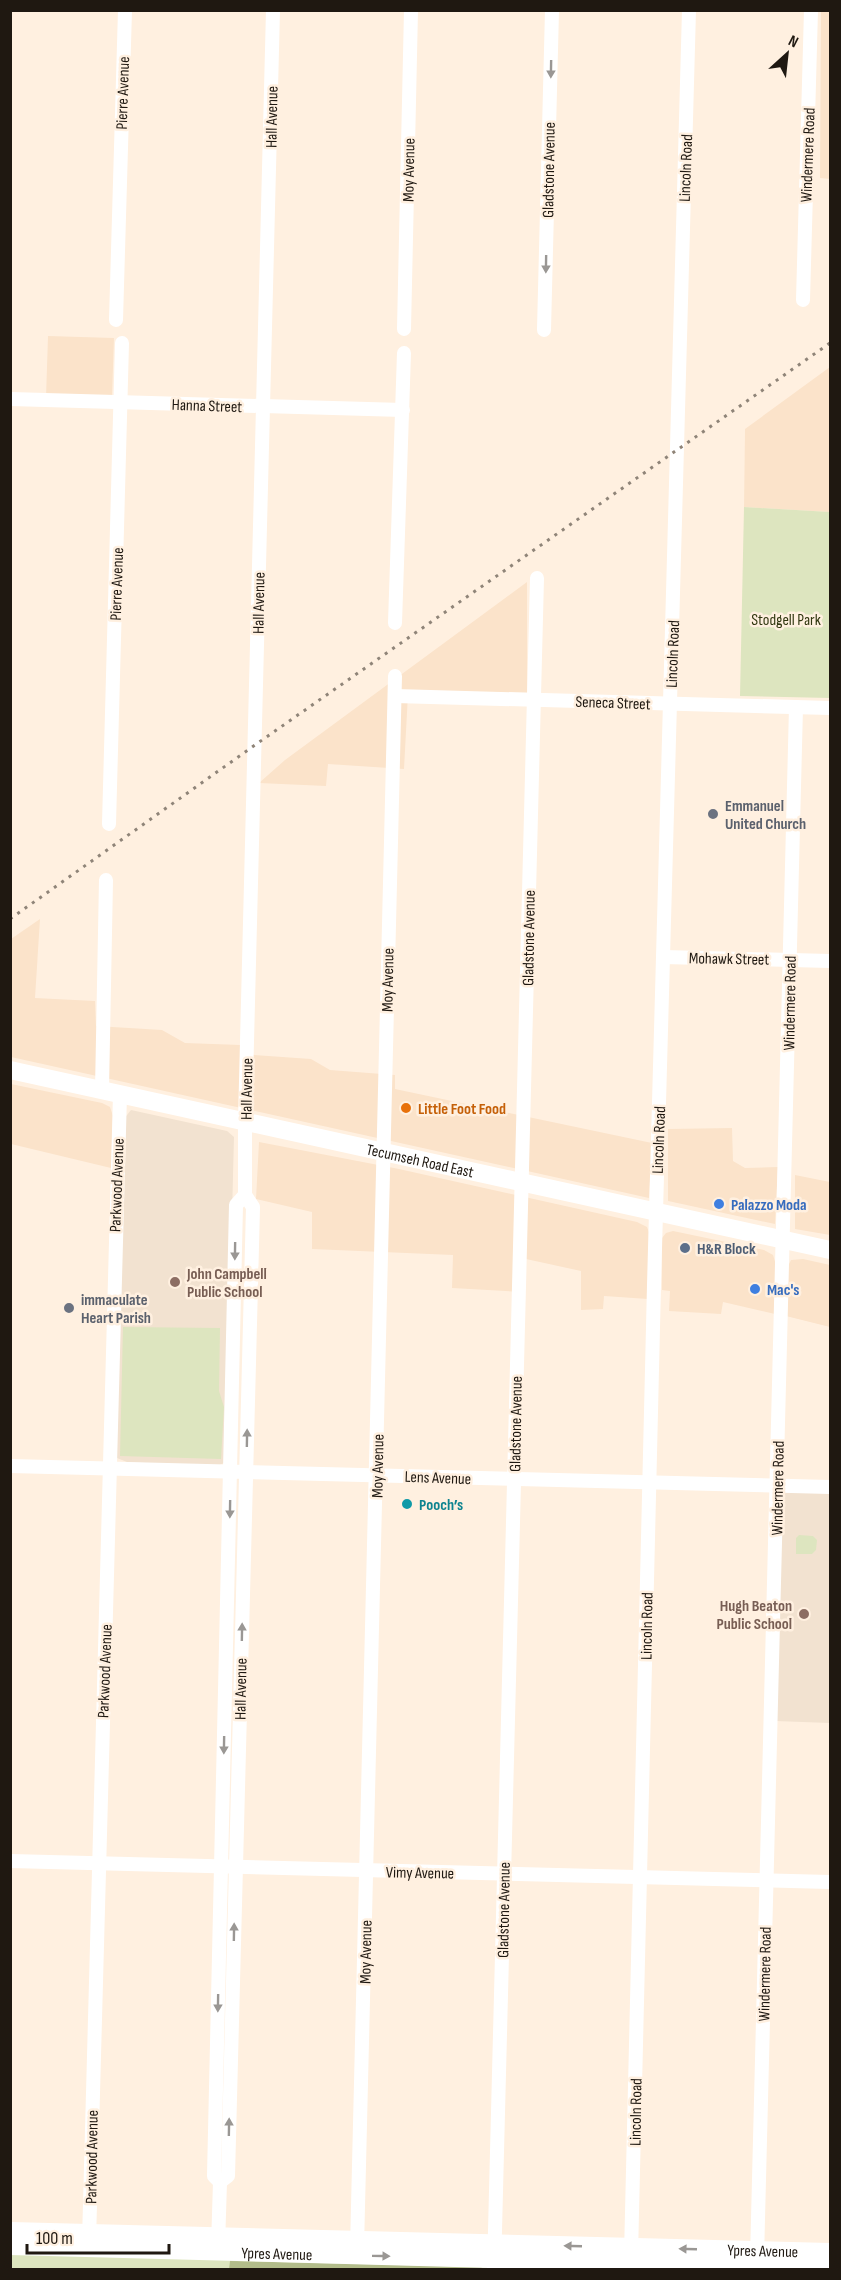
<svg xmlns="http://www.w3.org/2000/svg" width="841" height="2280" font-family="'Sofia Sans Condensed',sans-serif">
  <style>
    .built { fill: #fbe3ca }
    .education { fill: #f2e2d0 }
    .green { fill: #dde5bf }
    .forest { fill: #b2bc8a }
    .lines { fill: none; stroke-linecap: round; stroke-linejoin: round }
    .minor { stroke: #fff; stroke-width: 14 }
    .major { stroke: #fff; stroke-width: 18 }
    .rail { stroke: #8f8478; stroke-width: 3; stroke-dasharray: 3 6; stroke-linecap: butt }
    .oneway { fill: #9a9794 }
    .worship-dot { fill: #6b7280; stroke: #fff0e0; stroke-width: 2 }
    .food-dot { fill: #e8710a; stroke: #fff0e0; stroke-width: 2 }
    .shop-dot { fill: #3f7fe0; stroke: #fff0e0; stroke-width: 2 }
    .service-dot { fill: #5c6f8a; stroke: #fff0e0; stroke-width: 2 }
    .education-dot { fill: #8d6e63; stroke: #fff0e0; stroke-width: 2 }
    .culture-dot { fill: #0f9aa8; stroke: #fff0e0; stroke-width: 2 }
    .labels { text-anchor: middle; stroke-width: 5; stroke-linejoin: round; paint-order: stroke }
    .street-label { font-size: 16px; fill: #1f1811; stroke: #fff0e0 }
    .park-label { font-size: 16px; fill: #313710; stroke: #fff0e0 }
    .worship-label { font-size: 16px; font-weight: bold; fill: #5b616d; stroke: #fff0e0; text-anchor: start }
    .food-label { font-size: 16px; font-weight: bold; fill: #c56008; stroke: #fff0e0; text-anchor: start }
    .shop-label { font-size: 16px; font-weight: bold; fill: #366cbe; stroke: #fff0e0; text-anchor: start }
    .service-label { font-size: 16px; font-weight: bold; fill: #4e5e75; stroke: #fff0e0; text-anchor: start }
    .education-label { font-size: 16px; font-weight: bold; fill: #785e54; stroke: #fff0e0; text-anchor: start }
    .culture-label { font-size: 16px; font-weight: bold; fill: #0d838f; stroke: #fff0e0; text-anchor: start }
  </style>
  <rect width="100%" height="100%" fill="#fff0e0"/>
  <!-- built -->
  <g class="built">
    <polygon points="821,11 830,11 830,179 820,178"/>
    <polygon points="48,336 114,338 112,397 46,397"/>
    <polygon points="830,367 830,512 744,507 745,429"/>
    <polygon points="527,582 527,697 408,694 404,769 328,764 326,786 259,783 285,760"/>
    <polygon points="40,919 35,998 95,1001 96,1026 162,1030 185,1043 241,1045 241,1054 311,1059 330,1070 395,1075 395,1089 652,1143 649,1198 11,1057 11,939"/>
    <polygon points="11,1084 102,1103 110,1107 113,1116 111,1168 11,1144"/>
    <polygon points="732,1128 733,1161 745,1168 778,1167 775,1224 668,1201 668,1129"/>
    <polygon points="259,1142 399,1169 637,1222 647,1227 650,1235 648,1299 604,1296 603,1309 581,1310 581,1271 526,1259 523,1292 452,1288 453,1255 312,1249 312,1212 256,1199"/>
    <polygon points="795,1175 830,1182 830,1235 795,1229"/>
    <polygon points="673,1231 764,1250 773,1255 776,1265 775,1314 723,1302 721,1314 669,1311 670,1291 662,1290 662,1238 666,1233"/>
    <polygon points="803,1259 830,1265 830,1327 786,1316 787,1268 791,1260"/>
  </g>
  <!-- education -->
  <g class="education">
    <polygon points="131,1110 227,1131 234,1137 226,1453 224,1463 215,1467 127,1462 117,1458 114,1448 123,1120"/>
    <polygon points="786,1491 830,1493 830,1723 775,1721 780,1498"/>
  </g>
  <!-- green -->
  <g class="green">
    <polygon points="744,507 830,512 830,698 740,696"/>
    <polygon points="123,1327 220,1328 219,1391 224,1407 221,1459 120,1456"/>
    <polygon points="799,1535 813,1536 817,1540 816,1550 812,1554 796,1554 796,1538"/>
    <polygon points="11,2251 488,2264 488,2270 11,2270"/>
  </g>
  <!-- forest -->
  <polygon class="forest" points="230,2261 481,2267 484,2269 229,2270"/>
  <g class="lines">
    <!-- minor -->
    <g class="minor">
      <polyline points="803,300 811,10"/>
      <polyline points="116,320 125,10"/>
      <polyline points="404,329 411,10"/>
      <polyline points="544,330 552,10"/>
      <polyline points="10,399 403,410"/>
      <polyline points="395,623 404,353"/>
      <polyline points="395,696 830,708"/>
      <polyline points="109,824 122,343"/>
      <polyline points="663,957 830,961"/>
      <polyline points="102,1090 106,880"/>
      <polyline points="10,1466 830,1487"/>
      <polyline points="10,1861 830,1882"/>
      <polyline points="220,2182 228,2176 253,1207 245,1195 245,1121 273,10"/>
      <polyline points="89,2241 120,1094"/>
      <polyline points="218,2246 220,2182 214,2176 236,1205 245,1195"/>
      <polyline points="357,2248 395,676"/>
      <polyline points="631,2255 654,1285 689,10"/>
      <polyline points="757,2259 796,707"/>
      <polyline points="494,2270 537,578"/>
    </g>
    <!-- major -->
    <g class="major">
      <path id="s1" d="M10 1070 830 1250"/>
      <path id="s2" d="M10 2231 830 2252"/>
      <path id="s3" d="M10 2246 830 2268"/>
    </g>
    <!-- rail -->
    <polyline class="rail" points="10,919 255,745 830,343"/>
  </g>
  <!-- one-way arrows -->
  <defs><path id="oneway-solid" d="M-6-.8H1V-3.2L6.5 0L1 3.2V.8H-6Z" transform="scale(1.5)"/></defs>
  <g class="oneway">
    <use href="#oneway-solid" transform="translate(551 69) rotate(91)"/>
    <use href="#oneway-solid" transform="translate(546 264) rotate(91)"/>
    <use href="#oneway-solid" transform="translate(235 1251) rotate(91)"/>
    <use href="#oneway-solid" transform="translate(247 1438) rotate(-89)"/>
    <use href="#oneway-solid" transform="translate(230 1509) rotate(91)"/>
    <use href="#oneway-solid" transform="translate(242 1632) rotate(-89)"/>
    <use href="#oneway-solid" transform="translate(224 1745) rotate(91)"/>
    <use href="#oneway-solid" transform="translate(234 1932) rotate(-89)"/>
    <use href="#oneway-solid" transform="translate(218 2003) rotate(91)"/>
    <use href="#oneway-solid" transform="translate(229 2127) rotate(-89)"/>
    <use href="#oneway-solid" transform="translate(573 2246) rotate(-178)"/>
    <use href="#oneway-solid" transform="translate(688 2249) rotate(-178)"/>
    <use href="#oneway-solid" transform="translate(381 2256) rotate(1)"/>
  </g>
  <!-- markers -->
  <g class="worship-dot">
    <circle cx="713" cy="814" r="6"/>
    <circle cx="69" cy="1308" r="6"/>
  </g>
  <circle class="food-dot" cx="406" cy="1108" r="6"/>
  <g class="shop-dot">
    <circle cx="719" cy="1204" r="6"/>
    <circle cx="755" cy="1289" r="6"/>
  </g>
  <circle class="service-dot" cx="685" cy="1248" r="6"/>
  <g class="education-dot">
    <circle cx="175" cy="1282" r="6"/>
    <circle cx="804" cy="1614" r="6"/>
  </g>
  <circle class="culture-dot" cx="407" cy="1504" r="6"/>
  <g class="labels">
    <!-- street labels -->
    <g class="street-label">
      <text transform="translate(122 93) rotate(-88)" y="6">Pierre Avenue</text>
      <text transform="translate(271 117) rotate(-89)" y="6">Hall Avenue</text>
      <text transform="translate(807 155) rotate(-88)" y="6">Windermere Road</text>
      <text transform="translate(685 168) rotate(-88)" y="6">Lincoln Road</text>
      <text transform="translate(408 170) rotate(-89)" y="6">Moy Avenue</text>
      <text transform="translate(548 170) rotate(-89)" y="6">Gladstone Avenue</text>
      <text transform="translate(207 405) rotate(2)" y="6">Hanna Street</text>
      <text transform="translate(116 584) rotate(-88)" y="6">Pierre Avenue</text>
      <text transform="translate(258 603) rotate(-89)" y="6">Hall Avenue</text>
      <text transform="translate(672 654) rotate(-88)" y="6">Lincoln Road</text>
      <text transform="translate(613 702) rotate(2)" y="6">Seneca Street</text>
      <text transform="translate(528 938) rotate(-89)" y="6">Gladstone Avenue</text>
      <text transform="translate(729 958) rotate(1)" y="6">Mohawk Street</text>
      <text transform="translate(387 980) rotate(-89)" y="6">Moy Avenue</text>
      <text transform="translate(789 1003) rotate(-89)" y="6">Windermere Road</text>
      <text transform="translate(246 1089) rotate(-89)" y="6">Hall Avenue</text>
      <text transform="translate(658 1140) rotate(-88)" y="6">Lincoln Road</text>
      <text dy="6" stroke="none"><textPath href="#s1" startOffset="420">Tecumseh Road East</textPath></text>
      <text transform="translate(116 1185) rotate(-88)" y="6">Parkwood Avenue</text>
      <text transform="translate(515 1424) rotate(-89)" y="6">Gladstone Avenue</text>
      <text transform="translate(377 1466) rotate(-89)" y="6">Moy Avenue</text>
      <text transform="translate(438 1477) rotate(2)" y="6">Lens Avenue</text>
      <text transform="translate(777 1488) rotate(-89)" y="6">Windermere Road</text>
      <text transform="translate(646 1626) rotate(-89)" y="6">Lincoln Road</text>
      <text transform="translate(104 1671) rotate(-88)" y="6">Parkwood Avenue</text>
      <text transform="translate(240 1689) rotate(-89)" y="6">Hall Avenue</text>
      <text transform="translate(420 1872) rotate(1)" y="6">Vimy Avenue</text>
      <text transform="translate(503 1910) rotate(-89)" y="6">Gladstone Avenue</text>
      <text transform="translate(365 1952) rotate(-89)" y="6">Moy Avenue</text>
      <text transform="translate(764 1974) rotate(-89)" y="6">Windermere Road</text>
      <text transform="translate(635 2112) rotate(-89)" y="6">Lincoln Road</text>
      <text transform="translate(91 2157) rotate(-89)" y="6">Parkwood Avenue</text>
      <text dy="6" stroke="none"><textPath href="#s2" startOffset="753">Ypres Avenue</textPath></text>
      <text dy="6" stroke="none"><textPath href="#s3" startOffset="267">Ypres Avenue</textPath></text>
    </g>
    <!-- park labels -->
    <g class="park-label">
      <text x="786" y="625">Stodgell Park</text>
    </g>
    <!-- worship labels -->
    <g class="worship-label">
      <text x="725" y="811">Emmanuel<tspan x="725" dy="18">United Church</tspan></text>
      <text x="81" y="1305">immaculate<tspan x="81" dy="18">Heart Parish</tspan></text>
    </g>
    <!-- food labels -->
    <g class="food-label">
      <text x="418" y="1114">Little Foot Food</text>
    </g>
    <!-- shop labels -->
    <g class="shop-label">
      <text x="731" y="1210">Palazzo Moda</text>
      <text x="767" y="1295">Mac's</text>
    </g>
    <!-- service labels -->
    <g class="service-label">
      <text x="697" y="1254">H&amp;R Block</text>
    </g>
    <!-- education labels -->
    <g class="education-label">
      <text x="187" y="1279">John Campbell<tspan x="187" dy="18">Public School</tspan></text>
      <text x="792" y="1611" text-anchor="end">Hugh Beaton<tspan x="792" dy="18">Public School</tspan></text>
    </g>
    <!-- culture labels -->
    <g class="culture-label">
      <text x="419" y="1510">Pooch’s</text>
    </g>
  </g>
  <!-- border -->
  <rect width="841" height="2280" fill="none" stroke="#1f1811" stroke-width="24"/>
  <!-- north arrow -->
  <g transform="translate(787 54) rotate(27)" stroke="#fff0e0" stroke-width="4.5" paint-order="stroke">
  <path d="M0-4.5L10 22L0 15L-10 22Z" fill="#1f1811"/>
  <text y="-9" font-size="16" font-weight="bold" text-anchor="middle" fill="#1f1811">N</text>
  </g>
  <!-- scale -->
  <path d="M27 2244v9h142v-9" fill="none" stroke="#1f1811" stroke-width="3"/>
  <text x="36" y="2244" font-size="18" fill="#1f1811" stroke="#fff0e0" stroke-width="4.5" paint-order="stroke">100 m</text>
</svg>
